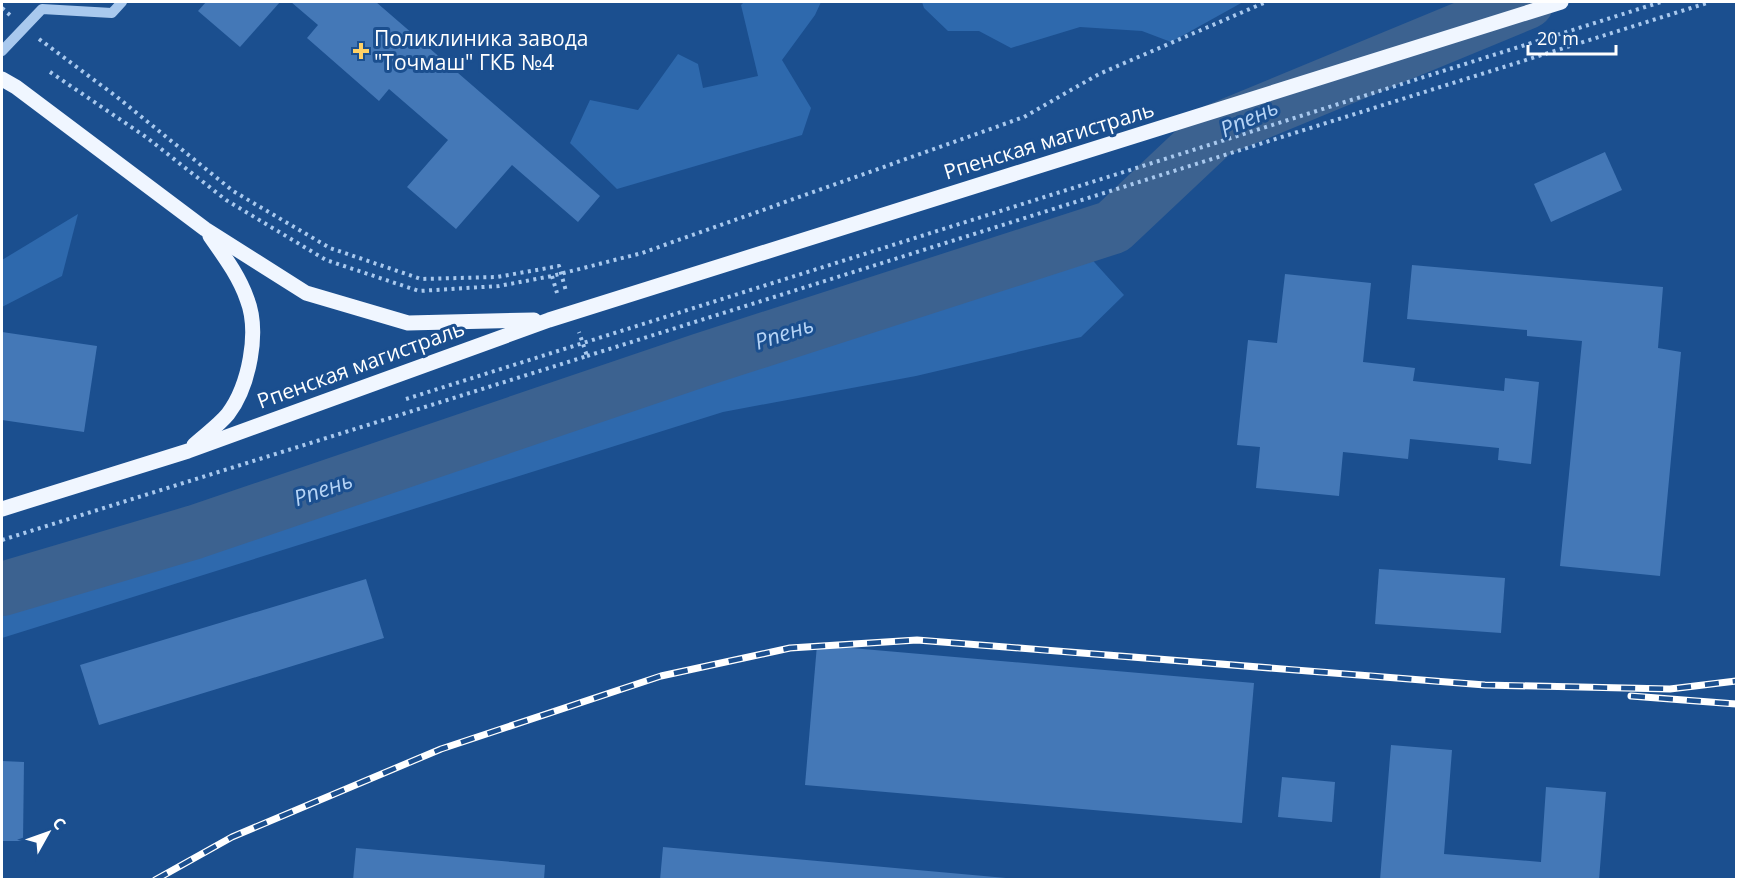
<svg xmlns="http://www.w3.org/2000/svg" width="1738" height="881" font-family="'Open Sans',sans-serif">
  <style>
    .green { fill: #2e69ad }
    .lines { fill: none; stroke-linecap: round; stroke-linejoin: round }
    .river { stroke: #3c6290; stroke-width: 54 }
    .building { fill: #4478b7 }
    .path { stroke: #a9c9ee; stroke-width: 4; stroke-dasharray: 3 4.5; stroke-linecap: butt }
    .minor { stroke: #a9c9ee; stroke-width: 10 }
    .major { stroke: #f0f6ff; stroke-width: 15 }
    .rail-casing { stroke: #fff; stroke-width: 7 }
    .rail { stroke: #1b4f8f; stroke-width: 4.5; stroke-dasharray: 14; stroke-linecap: butt }
    .poi-dot { fill: #ffd166; stroke: #1b4f8f; stroke-width: 2 }
    .labels { text-anchor: middle; stroke-width: 6; stroke-linejoin: round; paint-order: stroke }
    .poi-label { font-size: 21px; fill: #fff; stroke: #1b4f8f; text-anchor: start }
    .street-label { font-size: 21px; fill: #fff; stroke: #1b4f8f }
    .water-label { font-size: 22px; font-style: italic; fill: #b5d3f5; stroke: #1b4f8f }
  </style>
  <rect width="100%" height="100%" fill="#1b4f8f"/>
  <!-- green -->
  <g class="green">
    <polygon points="744,2 821,2 815,15 782,60 811,108 802,135 617,189 570,143 590,100 638,110 678,54 698,64 703,88 758,76 741,5"/>
    <polygon points="922,2 1243,2 1171,42 1142,31 1080,27 1011,48 979,31 948,31 924,8"/>
    <polygon points="78,214 62,276 2,307 2,260"/>
    <polygon points="1086,253 1124,295 1081,337 916,376 723,412 2,638 2,603 126,565 565,421 787,352"/>
  </g>
  <g class="lines">
    <!-- river -->
    <polyline class="river" points="2,589 195,532 701,360 1113,227 1215,131 1527,2"/>
  </g>
  <!-- building -->
  <g class="building">
    <polygon points="206,2 280,2 240,47 198,11"/>
    <polygon points="291,2 376,2 600,196 578,222 512,165 456,229 407,187 448,140 389,89 379,101 307,38 318,25"/>
    <polygon points="1605,152 1622,190 1551,222 1534,184"/>
    <polygon points="1412,265 1663,287 1658,348 1681,352 1660,576 1560,566 1582,341 1527,336 1527,330 1407,319"/>
    <polygon points="1285,274 1371,283 1363,362 1415,368 1413,381 1504,391 1505,378 1539,382 1531,464 1498,460 1499,448 1410,439 1408,459 1343,452 1339,496 1256,488 1260,447 1237,445 1248,340 1277,343"/>
    <polygon points="2,332 97,346 84,432 2,420"/>
    <polygon points="1379,569 1505,578 1501,633 1375,624"/>
    <polygon points="366,579 384,638 99,725 80,665"/>
    <polygon points="817,645 1254,683 1242,823 805,785"/>
    <polygon points="1391,745 1452,750 1444,854 1541,862 1546,787 1606,792 1599,880 1380,880"/>
    <polygon points="2,761 24,762 23,841 2,841"/>
    <polygon points="1282,777 1335,782 1332,822 1278,817"/>
    <polygon points="663,847 1006,878 1006,880 660,880"/>
    <polygon points="356,848 545,865 544,880 353,880"/>
  </g>
  <g class="lines">
    <!-- path -->
    <g class="path">
      <polyline points="2,8 10,15"/>
      <polyline points="39,39 117,97 233,191 330,248 421,279 497,277 559,266 566,291"/>
      <polyline points="50,72 146,137 226,200 326,260 419,291 499,286 552,276 642,253 1024,117 1099,74 1266,2"/>
      <polyline points="552,276 557,293"/>
      <polyline points="587,356 1710,2"/>
      <polyline points="406,399 1661,2"/>
      <polyline points="2,540 587,356 579,332"/>
    </g>
    <!-- minor -->
    <polyline class="minor" points="2,51 42,9 112,13 122,2"/>
    <!-- major -->
    <g class="major">
      <polyline points="2,79 16,87 205,229 306,293 408,323 534,320"/>
      <path d="M194 445C205 435 219 425 228 414 249 386 260 332 247 299 239 276 224 256 210 236"/>
      <polyline points="2,509 188,451 549,320 1561,2"/>
    </g>
    <!-- rail casing -->
    <g class="rail-casing">
      <g id="rail">
        <polyline points="1631,696 1736,704"/>
        <polyline points="155,880 232,837 441,749 661,676 790,648 917,640 1485,685 1670,689 1736,681"/>
      </g>
    </g>
    <!-- rail -->
    <use href="#rail" class="rail"/>
  </g>
  <!-- markers -->
  <path class="poi-dot" d="M358 42h6v6h6v6h-6v6h-6v-6h-6v-6h6z"/>
  <g class="labels">
    <!-- poi labels -->
    <g class="poi-label">
      <text x="374" y="46">Поликлиника завода<tspan x="374" dy="24">"Точмаш" ГКБ №4</tspan></text>
    </g>
    <!-- street labels -->
    <g class="street-label">
      <text transform="translate(1049 141) rotate(-17)" y="7">Рпенская магистраль</text>
      <text transform="translate(361 365) rotate(-20)" y="7">Рпенская магистраль</text>
    </g>
    <!-- water labels -->
    <g class="water-label">
      <text transform="translate(1249 118) rotate(-24)" y="8">Рпень</text>
      <text transform="translate(784 333) rotate(-18)" y="8">Рпень</text>
      <text transform="translate(323 489) rotate(-19)" y="8">Рпень</text>
    </g>
  </g>
  <!-- border -->
  <rect width="1738" height="881" fill="none" stroke="#ffffff" stroke-width="6"/>
  <!-- north arrow -->
  <g transform="translate(48 833) rotate(50)" stroke="#1b4f8f" stroke-width="4.5" paint-order="stroke">
  <path d="M0-4.5L10 22L0 15L-10 22Z" fill="#ffffff"/>
  <text y="-9" font-size="16" font-weight="bold" text-anchor="middle" fill="#ffffff">С</text>
  </g>
  <!-- scale -->
  <path d="M1528 45v9h88v-9" fill="none" stroke="#ffffff" stroke-width="3"/>
  <text x="1537" y="45" font-size="18" fill="#ffffff" stroke="#1b4f8f" stroke-width="4.5" paint-order="stroke">20 m</text>
</svg>
